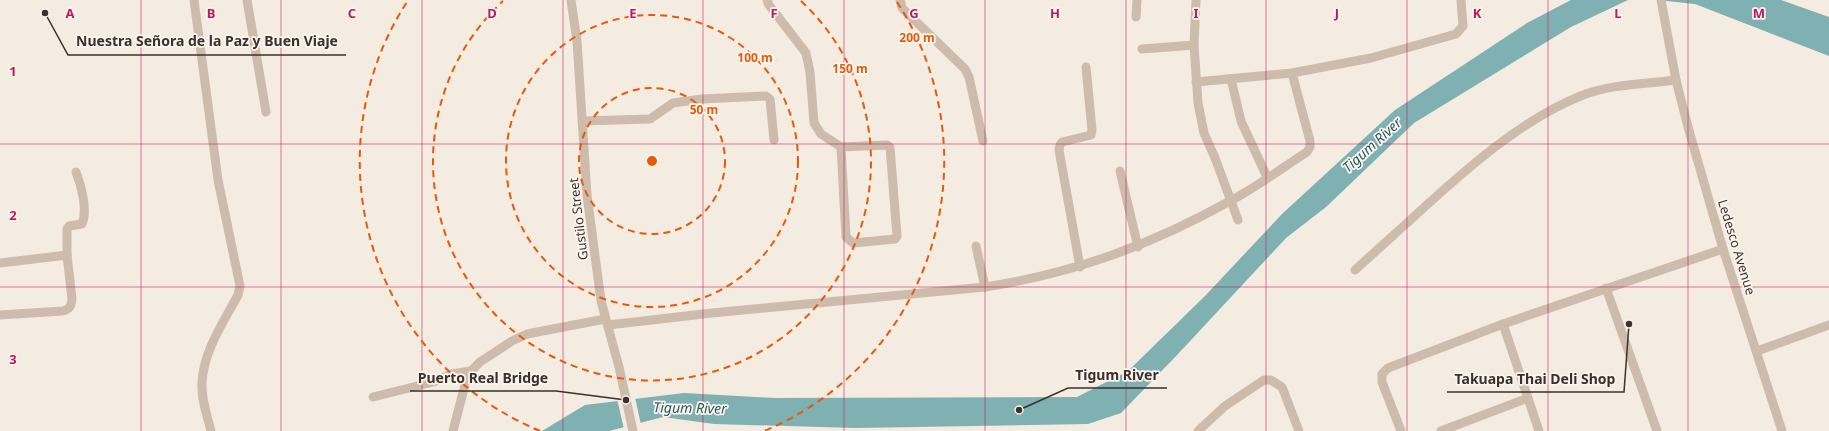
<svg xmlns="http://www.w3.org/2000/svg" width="1829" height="431" font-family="'Noto Sans',sans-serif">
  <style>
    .water { fill: #7fb0b2 }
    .pier { fill: #f4ebe1 }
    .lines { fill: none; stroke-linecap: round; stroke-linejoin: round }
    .minor { stroke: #cdbbac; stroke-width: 9 }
    .grid { fill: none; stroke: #c2185b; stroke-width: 1; stroke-opacity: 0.55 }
    .ring { fill: none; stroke: #e8590c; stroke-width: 2; stroke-dasharray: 7 5 }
    .labels { text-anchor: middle; stroke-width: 3.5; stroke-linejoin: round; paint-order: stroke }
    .street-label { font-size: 13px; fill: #3b302b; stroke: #fbf5ee }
    .water-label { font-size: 14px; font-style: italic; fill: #1f5a5e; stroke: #fbf5ee }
    .grid-label { font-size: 13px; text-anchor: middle; font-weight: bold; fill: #c2185b; stroke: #fbf5ee; stroke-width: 3.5; stroke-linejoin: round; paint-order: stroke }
    .centre { fill: #e8590c; stroke: #fbf5ee; stroke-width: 2 }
    .ring-label { font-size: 12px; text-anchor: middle; font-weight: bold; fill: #e8590c; stroke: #fbf5ee; stroke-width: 3.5; stroke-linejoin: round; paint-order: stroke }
    .leader { fill: none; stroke: #3b302b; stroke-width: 1.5 }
    .callout-dot { fill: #3b302b; stroke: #fbf5ee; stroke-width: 1.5 }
    .callout-label { font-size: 14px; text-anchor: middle; font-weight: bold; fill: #3b302b; stroke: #fbf5ee; stroke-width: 3.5; stroke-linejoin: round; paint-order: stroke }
  </style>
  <rect width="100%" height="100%" fill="#f4ebe1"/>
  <!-- water -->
  <g class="water">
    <polygon points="1571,0 1628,0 1571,27 1414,123 1326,207 1286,238 1178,354 1121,413 1088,424 855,428 714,424 663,417 609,431 542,431 585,405 684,393 775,398 1077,397 1128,371 1205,296 1282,214 1395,110 1527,23"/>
    <polygon points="1657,0 1781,0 1829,17 1829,56 1695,4"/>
  </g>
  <!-- pier -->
  <polygon class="pier" points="635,397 641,425 624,429 617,399"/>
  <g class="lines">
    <!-- minor -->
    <g class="minor">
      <path d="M194 0 218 180 240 286 238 295C224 321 203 352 202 383 201 399 207 415 211 431"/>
      <polyline points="247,0 266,112"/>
      <polyline points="571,0 577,41 587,195 601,301 619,367 633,431"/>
      <polyline points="767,0 769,5 806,53 810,72 814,123 821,134 841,147 887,145 890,147 897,236 895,239 853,243 846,237 841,147"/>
      <polyline points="900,0 902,8 965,69 969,77 983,141"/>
      <polyline points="1196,0 1194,45 1198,103 1204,133 1215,158 1238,220"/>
      <polyline points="1661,0 1676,80 1688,127 1723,249 1782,431"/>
      <polyline points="1136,17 1137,0"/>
      <polyline points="1142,49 1194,45"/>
      <polyline points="1231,79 1241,121 1267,177"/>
      <polyline points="1196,82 1292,73 1371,58 1456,34 1463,26 1461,0"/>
      <polyline points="582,121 650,119 673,103 702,99 766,96 770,99 774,140"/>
      <polyline points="1120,171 1138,247"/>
      <polyline points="976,246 985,287"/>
      <path d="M67 255V229L69 226 82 224C88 210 81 185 76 172"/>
      <path d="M0 263 67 255 72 299C71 306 70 309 63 311L0 315"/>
      <polyline points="1080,267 1059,150 1060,145 1062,142 1091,135 1092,130 1086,67"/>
      <path d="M1355 270C1376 251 1397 232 1418 213 1466 169 1522 119 1583 95 1612 84 1645 84 1676 80"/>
      <polyline points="1606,288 1657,431"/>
      <polyline points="1503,324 1539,431"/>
      <path d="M608 325 712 313 985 287C1075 273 1151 245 1230 201 1257 187 1282 168 1307 152L1310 147V141L1292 73"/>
      <polyline points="1757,351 1829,325"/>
      <polyline points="373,397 433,382 452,374 471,371"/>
      <polyline points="453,431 467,377 471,371 480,362 512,341 527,334 605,319"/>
      <polyline points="1198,431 1225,406 1264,380 1271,380 1282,387 1299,431"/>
      <polyline points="1401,431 1382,382 1382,374 1388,368 1503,324 1723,249"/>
      <polyline points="1441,431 1528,398"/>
    </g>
  </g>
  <!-- grid -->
  <path class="grid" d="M141 0V431M281 0V431M422 0V431M563 0V431M703 0V431M844 0V431M985 0V431M1126 0V431M1266 0V431M1407 0V431M1548 0V431M1688 0V431M0 144H1829M0 287H1829"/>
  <!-- distance rings -->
  <g class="ring">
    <circle cx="652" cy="161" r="73"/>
    <circle cx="652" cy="161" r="146"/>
    <path d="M801 1A219 219 0 1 1 503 1"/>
    <path d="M540 431A292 292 0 0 1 407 2M897 2A292 292 0 0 1 764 431"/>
  </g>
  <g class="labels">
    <!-- street labels -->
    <g class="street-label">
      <text transform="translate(578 219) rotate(-97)" y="5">Gustilo Street</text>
      <text transform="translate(1737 247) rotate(73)" y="5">Ledesco Avenue</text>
    </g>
    <!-- water labels -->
    <g class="water-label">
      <text transform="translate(1372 145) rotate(-42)" y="5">Tigum River</text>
      <text transform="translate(690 408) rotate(1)" y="5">Tigum River</text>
    </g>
  </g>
  <g class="grid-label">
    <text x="70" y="18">A</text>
    <text x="211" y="18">B</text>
    <text x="352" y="18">C</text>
    <text x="492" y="18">D</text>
    <text x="633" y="18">E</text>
    <text x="774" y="18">F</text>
    <text x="914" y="18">G</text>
    <text x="1055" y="18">H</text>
    <text x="1196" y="18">I</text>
    <text x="1337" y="18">J</text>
    <text x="1477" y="18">K</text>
    <text x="1618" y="18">L</text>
    <text x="1759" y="18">M</text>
    <text x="13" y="76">1</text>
    <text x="13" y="220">2</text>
    <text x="13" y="364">3</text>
  </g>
  <circle cx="652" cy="161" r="6" class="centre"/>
  <g class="ring-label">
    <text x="917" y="42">200 m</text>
    <text x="755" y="62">100 m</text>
    <text x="850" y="73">150 m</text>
    <text x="704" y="114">50 m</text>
  </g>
  <!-- callouts -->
  <path class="leader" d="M45 13L68 55H346M1019 410L1068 388H1167M626 400L556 391H410M1629 324L1624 392H1447"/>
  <g class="callout-dot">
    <circle cx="45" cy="13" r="4"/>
    <circle cx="1019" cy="410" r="4"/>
    <circle cx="626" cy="400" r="4"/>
    <circle cx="1629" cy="324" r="4"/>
  </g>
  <g class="callout-label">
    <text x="207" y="46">Nuestra Señora de la Paz y Buen Viaje</text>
    <text x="1117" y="380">Tigum River</text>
    <text x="483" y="383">Puerto Real Bridge</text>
    <text x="1535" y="384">Takuapa Thai Deli Shop</text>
  </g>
</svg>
